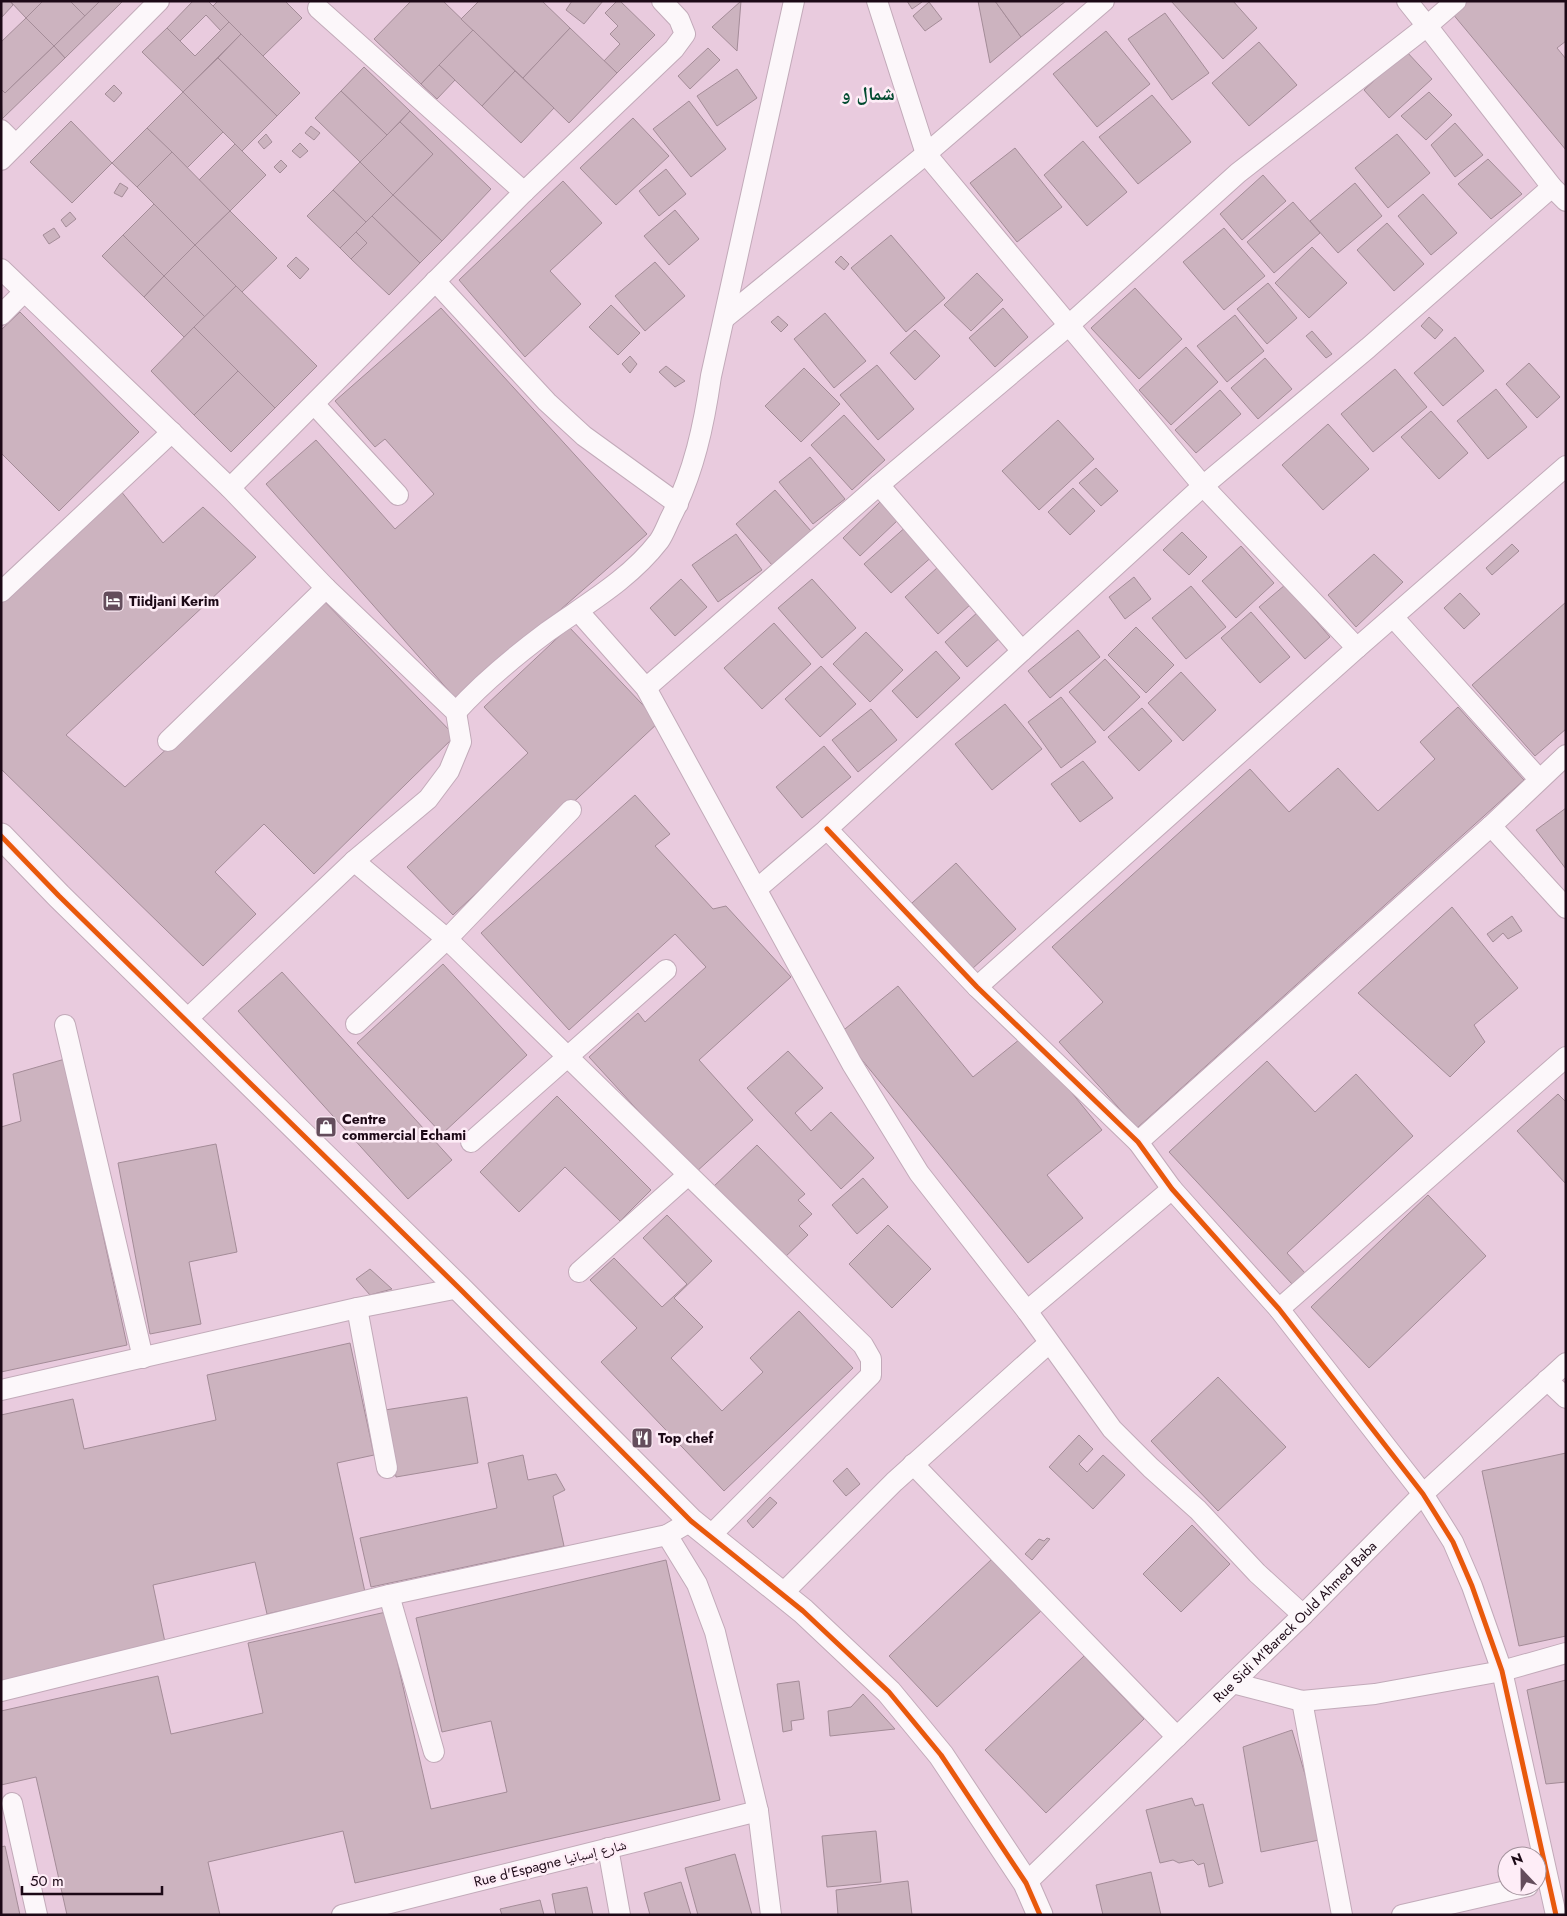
<svg xmlns="http://www.w3.org/2000/svg" width="1567" height="1916" font-family="Jost,'Noto Naskh Arabic',sans-serif">
  <style>
    .building { fill: #ccb3bf; stroke: #a48c98 }
    .lines { fill: none; stroke-linecap: round; stroke-linejoin: round }
    .minor-casing { stroke: #c2aab9; stroke-width: 22 }
    .tertiary-casing { stroke: #c2aab9; stroke-width: 27 }
    .minor { stroke: #fcf7fa; stroke-width: 20 }
    .tertiary { stroke: #fcf7fa; stroke-width: 25 }
    .cycleway-casing { stroke: #feedf7; stroke-width: 8 }
    .cycleway { stroke: #e8590c; stroke-width: 5 }
    .labels { text-anchor: middle; stroke-width: 5; stroke-linejoin: round; paint-order: stroke }
    .poi-label { font-size: 14px; font-weight: bold; fill: #1c0916; stroke: #feedf7; text-anchor: start }
    .street-label { font-size: 14px; fill: #1c0916; stroke: #feedf7 }
    .district-label { font-size: 19px; font-weight: bold; fill: #024b30; stroke: #feedf7 }
  </style>
  <rect width="100%" height="100%" fill="#e9cbde"/>
  <!-- building -->
  <g class="building">
    <polygon points="1,1 10,1 13,5 2,17"/>
    <polygon points="10,1 43,1 26,18"/>
    <polygon points="43,1 70,1 85,16 54,46 26,18"/>
    <polygon points="70,1 100,1 85,16"/>
    <polygon points="100,1 123,1 65,58 54,46"/>
    <polygon points="193,1 208,1 229,22 221,31 206,15 180,41 167,28"/>
    <polygon points="218,1 285,1 302,18 263,56 213,6"/>
    <polygon points="411,1 443,1 473,30 421,84 374,39"/>
    <polygon points="479,1 542,1 570,28 523,78 461,19"/>
    <polygon points="572,1 603,1 584,24 566,10"/>
    <polygon points="617,1 620,1 655,35 617,73 604,61 620,44 610,34 618,26 605,13"/>
    <polygon points="741,1 737,51 712,27"/>
    <polygon points="907,1 922,1 922,2 912,9"/>
    <polygon points="978,1 995,1 1021,37 990,63"/>
    <polygon points="995,1 1066,1 1021,37"/>
    <polygon points="1171,1 1233,1 1257,28 1223,59"/>
    <polygon points="1466,1 1566,1 1566,41 1557,48 1566,59 1566,150 1452,13"/>
    <polygon points="929,2 942,19 925,31 913,16"/>
    <polygon points="1165,13 1209,73 1172,100 1128,39"/>
    <polygon points="26,18 54,46 5,93 1,89 1,42"/>
    <polygon points="229,22 241,34 183,92 142,52 167,28 195,56"/>
    <polygon points="570,28 617,73 569,123 523,78"/>
    <polygon points="473,30 515,71 482,106 439,65"/>
    <polygon points="1106,31 1150,84 1097,127 1053,74"/>
    <polygon points="241,34 300,93 277,116 218,58"/>
    <polygon points="1259,42 1297,85 1249,126 1212,83"/>
    <polygon points="54,46 65,58 2,119 1,89 5,93"/>
    <polygon points="708,48 720,60 690,89 678,76"/>
    <polygon points="1406,51 1432,79 1389,118 1364,90"/>
    <polygon points="218,58 277,116 242,151 183,92"/>
    <polygon points="439,65 455,80 437,99 421,84"/>
    <polygon points="364,67 410,111 387,135 341,91"/>
    <polygon points="737,69 757,98 717,126 697,96"/>
    <polygon points="515,71 554,108 521,143 482,106"/>
    <polygon points="114,85 122,93 114,102 105,94"/>
    <polygon points="341,91 387,135 360,162 315,118"/>
    <polygon points="183,92 223,132 187,168 147,128"/>
    <polygon points="1429,92 1452,115 1426,140 1401,116"/>
    <polygon points="1152,95 1191,142 1138,184 1099,137"/>
    <polygon points="689,101 726,149 691,177 653,129"/>
    <polygon points="410,111 491,189 442,241 393,195 433,154 400,122"/>
    <polygon points="633,118 669,156 616,205 580,168"/>
    <polygon points="71,121 112,163 72,203 30,162"/>
    <polygon points="400,122 433,154 393,195 360,162"/>
    <polygon points="1455,123 1483,155 1455,177 1431,145"/>
    <polygon points="311,126 320,133 314,140 305,133"/>
    <polygon points="147,128 172,152 137,187 112,163"/>
    <polygon points="266,134 272,142 264,149 258,142"/>
    <polygon points="1397,134 1430,173 1388,208 1355,168"/>
    <polygon points="1083,141 1127,192 1087,226 1044,175"/>
    <polygon points="300,143 308,151 300,158 292,151"/>
    <polygon points="235,144 266,175 230,211 199,180"/>
    <polygon points="1015,148 1062,207 1017,242 970,183"/>
    <polygon points="172,152 230,211 195,245 137,187"/>
    <polygon points="1488,159 1522,194 1491,219 1458,184"/>
    <polygon points="281,160 287,166 280,173 274,167"/>
    <polygon points="360,162 393,195 366,222 333,190"/>
    <polygon points="666,169 686,194 659,216 639,191"/>
    <polygon points="1263,175 1286,201 1242,240 1220,214"/>
    <polygon points="563,181 602,223 550,271 581,304 525,357 459,280"/>
    <polygon points="120,183 128,188 122,197 114,193"/>
    <polygon points="1355,183 1382,216 1338,253 1310,221"/>
    <polygon points="333,190 366,222 340,248 307,216"/>
    <polygon points="1423,194 1457,233 1431,255 1398,216"/>
    <polygon points="393,195 442,241 420,263 372,216"/>
    <polygon points="1293,202 1320,233 1274,273 1247,242"/>
    <polygon points="154,204 195,245 164,276 123,235"/>
    <polygon points="675,210 699,239 669,265 644,236"/>
    <polygon points="230,211 277,258 242,292 195,245"/>
    <polygon points="70,212 76,219 66,227 61,220"/>
    <polygon points="372,216 420,263 389,295 351,259 367,243 356,232"/>
    <polygon points="1387,223 1424,264 1394,291 1357,250"/>
    <polygon points="54,228 60,237 49,244 43,235"/>
    <polygon points="1224,228 1265,276 1224,310 1183,262"/>
    <polygon points="356,232 367,243 351,259 340,248"/>
    <polygon points="123,235 164,276 144,297 102,256"/>
    <polygon points="891,235 945,298 906,332 851,268"/>
    <polygon points="195,245 236,286 205,317 164,276"/>
    <polygon points="1312,247 1347,283 1309,318 1275,283"/>
    <polygon points="841,256 849,264 844,270 835,262"/>
    <polygon points="296,257 309,269 300,279 287,266"/>
    <polygon points="655,262 685,296 645,331 615,296"/>
    <polygon points="977,273 1003,300 971,331 944,305"/>
    <polygon points="164,276 205,317 184,337 144,297"/>
    <polygon points="1268,283 1297,318 1267,344 1237,309"/>
    <polygon points="236,286 317,366 275,408 194,327"/>
    <polygon points="1135,288 1182,339 1139,379 1091,328"/>
    <polygon points="611,305 640,333 618,355 589,327"/>
    <polygon points="441,308 647,534 457,700 266,484 316,440 395,529 434,494 385,439 375,447 335,401"/>
    <polygon points="1003,308 1028,337 995,367 969,338"/>
    <polygon points="20,312 139,432 59,511 1,453 1,330"/>
    <polygon points="825,313 866,361 834,388 794,339"/>
    <polygon points="1235,315 1264,351 1227,382 1197,346"/>
    <polygon points="778,316 788,325 781,332 771,322"/>
    <polygon points="1429,317 1443,330 1435,339 1421,326"/>
    <polygon points="194,327 238,371 194,415 151,371"/>
    <polygon points="915,330 940,356 915,380 890,353"/>
    <polygon points="1312,331 1332,354 1326,358 1306,336"/>
    <polygon points="1455,337 1484,371 1443,406 1414,373"/>
    <polygon points="1186,347 1218,382 1171,425 1139,390"/>
    <polygon points="630,356 637,364 630,373 622,364"/>
    <polygon points="1265,358 1292,389 1258,419 1231,388"/>
    <polygon points="1529,363 1560,397 1537,418 1506,384"/>
    <polygon points="877,365 914,409 878,440 840,395"/>
    <polygon points="666,366 685,381 675,387 659,372"/>
    <polygon points="804,368 840,404 801,442 765,406"/>
    <polygon points="1395,369 1427,407 1373,452 1341,414"/>
    <polygon points="238,371 275,408 231,452 194,415"/>
    <polygon points="1496,389 1527,427 1488,459 1457,421"/>
    <polygon points="1220,390 1241,414 1196,453 1175,430"/>
    <polygon points="1431,411 1468,453 1439,479 1401,437"/>
    <polygon points="844,415 885,460 852,490 811,445"/>
    <polygon points="1058,420 1094,459 1039,510 1002,471"/>
    <polygon points="1328,424 1369,469 1323,510 1282,465"/>
    <polygon points="810,457 845,499 813,524 779,482"/>
    <polygon points="1096,468 1118,491 1101,506 1079,483"/>
    <polygon points="1073,488 1095,511 1070,535 1048,512"/>
    <polygon points="120,490 163,543 203,507 256,557 66,735 125,787 239,683 324,601 455,736 314,874 264,824 215,872 256,914 203,966 1,769 1,603"/>
    <polygon points="775,490 811,531 772,565 736,524"/>
    <polygon points="880,502 898,520 860,556 843,538"/>
    <polygon points="908,525 935,554 891,593 864,564"/>
    <polygon points="1182,532 1207,557 1189,575 1163,550"/>
    <polygon points="736,534 762,570 718,602 692,565"/>
    <polygon points="1512,544 1519,551 1492,575 1486,568"/>
    <polygon points="1241,546 1274,583 1236,618 1202,581"/>
    <polygon points="1374,554 1403,582 1356,627 1328,595"/>
    <polygon points="938,567 971,604 938,634 905,597"/>
    <polygon points="1134,577 1151,599 1125,619 1109,597"/>
    <polygon points="681,579 707,607 675,636 650,608"/>
    <polygon points="812,579 856,628 822,658 778,608"/>
    <polygon points="1285,585 1330,637 1305,659 1259,607"/>
    <polygon points="1191,586 1226,627 1186,659 1152,618"/>
    <polygon points="1460,593 1480,614 1464,629 1444,608"/>
    <polygon points="1566,602 1566,729 1535,756 1472,685"/>
    <polygon points="979,611 1002,636 967,667 945,642"/>
    <polygon points="1251,612 1290,657 1260,683 1221,638"/>
    <polygon points="774,623 811,664 762,709 724,668"/>
    <polygon points="569,627 659,722 453,915 407,867 528,753 484,707"/>
    <polygon points="1136,627 1174,665 1146,693 1108,655"/>
    <polygon points="1078,630 1100,657 1050,698 1028,671"/>
    <polygon points="866,632 903,670 870,702 833,664"/>
    <polygon points="936,651 960,678 917,718 892,691"/>
    <polygon points="1105,659 1140,697 1104,731 1069,692"/>
    <polygon points="821,666 856,704 820,737 785,699"/>
    <polygon points="1181,672 1216,710 1183,741 1148,703"/>
    <polygon points="1061,697 1096,742 1061,768 1028,722"/>
    <polygon points="1005,704 1042,749 992,790 955,744"/>
    <polygon points="1458,707 1524,780 1137,1128 1059,1042 1103,1002 1052,947 1250,769 1289,812 1338,768 1378,811 1435,759 1420,742"/>
    <polygon points="1142,708 1172,741 1139,771 1108,737"/>
    <polygon points="871,709 897,740 858,772 832,740"/>
    <polygon points="824,746 851,777 802,818 776,787"/>
    <polygon points="1083,761 1113,798 1080,822 1051,784"/>
    <polygon points="635,795 670,834 655,846 713,909 726,906 791,977 699,1060 753,1120 695,1173 589,1057 638,1013 645,1022 706,967 675,934 569,1030 481,933"/>
    <polygon points="1566,808 1566,869 1536,830"/>
    <polygon points="956,863 1016,929 972,969 912,903"/>
    <polygon points="1452,907 1518,988 1474,1025 1485,1042 1450,1077 1358,993"/>
    <polygon points="1512,916 1522,931 1508,939 1503,933 1493,942 1487,934"/>
    <polygon points="443,964 527,1055 442,1134 357,1043"/>
    <polygon points="282,972 452,1160 408,1199 238,1011"/>
    <polygon points="898,986 973,1077 1025,1035 1102,1130 1047,1175 1083,1218 1028,1263 840,1033"/>
    <polygon points="788,1051 823,1088 795,1113 811,1131 831,1112 874,1158 841,1189 747,1088"/>
    <polygon points="65,1059 127,1345 1,1372 1,1127 21,1121 13,1074"/>
    <polygon points="1267,1061 1315,1112 1356,1074 1413,1136 1287,1253 1305,1273 1292,1284 1169,1152"/>
    <polygon points="1558,1094 1566,1102 1566,1184 1517,1131"/>
    <polygon points="557,1096 651,1190 620,1221 565,1167 519,1212 480,1172"/>
    <polygon points="216,1144 237,1252 189,1262 201,1324 150,1334 118,1163"/>
    <polygon points="757,1145 805,1194 798,1200 812,1214 799,1226 808,1235 782,1260 712,1188"/>
    <polygon points="863,1178 888,1207 857,1234 832,1205"/>
    <polygon points="1428,1195 1486,1256 1369,1368 1311,1307"/>
    <polygon points="667,1215 712,1261 674,1298 703,1327 671,1358 722,1411 763,1372 750,1358 799,1311 853,1368 724,1491 601,1362 637,1328 590,1280 614,1258 662,1307 687,1284 643,1238"/>
    <polygon points="888,1225 931,1269 892,1308 849,1264"/>
    <polygon points="370,1269 392,1289 370,1295 356,1279"/>
    <polygon points="350,1343 374,1455 337,1463 365,1592 267,1614 255,1562 153,1585 166,1647 1,1683 1,1415 73,1399 84,1449 216,1420 207,1375"/>
    <polygon points="1218,1377 1286,1447 1218,1511 1151,1441"/>
    <polygon points="467,1397 478,1463 396,1477 385,1410"/>
    <polygon points="1079,1435 1093,1449 1079,1464 1087,1472 1103,1455 1125,1475 1093,1509 1049,1467"/>
    <polygon points="1566,1453 1566,1636 1519,1646 1482,1471"/>
    <polygon points="523,1455 528,1480 556,1474 565,1490 553,1496 564,1546 371,1587 360,1538 497,1508 488,1463"/>
    <polygon points="847,1468 860,1484 846,1496 833,1481"/>
    <polygon points="770,1497 777,1503 753,1528 747,1521"/>
    <polygon points="1192,1525 1230,1564 1181,1612 1143,1574"/>
    <polygon points="1047,1538 1050,1539 1032,1560 1025,1554 1039,1539 1044,1541"/>
    <polygon points="992,1559 1041,1611 937,1707 889,1656"/>
    <polygon points="666,1560 720,1800 355,1883 343,1831 208,1862 220,1915 67,1915 36,1777 1,1785 1,1711 158,1676 171,1734 263,1713 248,1643 386,1612 431,1809 507,1792 491,1721 442,1732 416,1618"/>
    <polygon points="1084,1656 1144,1719 1046,1813 985,1750"/>
    <polygon points="1566,1680 1566,1782 1546,1784 1527,1690"/>
    <polygon points="799,1681 804,1719 791,1721 792,1730 783,1732 777,1684"/>
    <polygon points="863,1694 895,1729 830,1736 828,1711 851,1707"/>
    <polygon points="1292,1730 1324,1839 1261,1852 1243,1747"/>
    <polygon points="1192,1798 1195,1806 1203,1804 1223,1883 1209,1887 1204,1863 1198,1865 1193,1860 1179,1863 1173,1860 1160,1863 1146,1810"/>
    <polygon points="876,1831 881,1882 827,1887 822,1836"/>
    <polygon points="5,1846 20,1915 1,1915 1,1847"/>
    <polygon points="735,1854 752,1915 698,1915 685,1868"/>
    <polygon points="1151,1872 1161,1915 1103,1915 1096,1885"/>
    <polygon points="908,1881 912,1915 838,1915 836,1890"/>
    <polygon points="681,1882 691,1915 650,1915 644,1893"/>
    <polygon points="587,1887 593,1915 556,1915 552,1894"/>
    <polygon points="540,1900 544,1915 502,1915 500,1909"/>
  </g>
  <g class="lines">
    <!-- minor casing -->
    <g class="minor-casing">
      <g id="minor">
        <polyline points="877,1 926,154 1203,486 1357,648"/>
        <polyline points="1407,1 1427,26 1456,1"/>
        <polyline points="318,8 524,192"/>
        <polyline points="1,130 16,145"/>
        <polyline points="1,160 159,1"/>
        <polyline points="1,269 230,488 326,588 456,712 461,742 449,771 428,799 354,861 185,1021"/>
        <polyline points="435,281 547,402 584,436 678,504"/>
        <polyline points="1,315 24,292"/>
        <polyline points="726,317 926,154 1104,1"/>
        <polyline points="314,404 398,495"/>
        <polyline points="879,485 1022,651"/>
        <polyline points="230,488 524,192 674,49 685,34 679,19 662,1"/>
        <polyline points="1,592 172,432"/>
        <polyline points="579,612 646,688 852,1064 919,1173 1027,1311 1112,1429 1151,1468 1198,1510 1257,1573 1303,1615"/>
        <polyline points="1393,617 1539,779"/>
        <polyline points="646,688 879,485 1068,326 1238,173 1427,26 1552,187 1566,201"/>
        <path d="M456 712C483 682 515 656 547 632 586 604 629 580 659 541 664 534 667 525 671 517 694 472 704 425 711 376L794 1"/>
        <polyline points="168,741 326,588"/>
        <polyline points="1491,826 1566,908"/>
        <polyline points="827,829 977,987 1138,1142 1172,1189 1279,1309 1423,1494 1453,1542 1472,1586 1502,1671 1556,1915"/>
        <polyline points="354,861 447,939 863,1345 871,1359 871,1375 710,1536"/>
        <polyline points="758,888 827,829 1203,486 1368,348 1552,187"/>
        <polyline points="977,987 1357,648 1566,466"/>
        <polyline points="356,1024 447,939 571,810"/>
        <polyline points="65,1025 143,1358"/>
        <polyline points="471,1142 666,970"/>
        <polyline points="1138,1142 1491,826 1566,755"/>
        <polyline points="579,1272 688,1175"/>
        <polyline points="357,1308 387,1468"/>
        <polyline points="1279,1309 1566,1057"/>
        <polyline points="1027,1311 1172,1189"/>
        <polyline points="1547,1380 1566,1398"/>
        <polyline points="1,1390 357,1308 459,1288"/>
        <polyline points="913,1464 1177,1737"/>
        <polyline points="667,1535 697,1584 715,1632 758,1811 771,1915"/>
        <polyline points="782,1594 894,1482 1049,1343"/>
        <polyline points="389,1595 434,1752"/>
        <polyline points="1233,1683 1302,1701 1375,1694 1502,1671 1566,1653"/>
        <polyline points="1,1691 389,1595 667,1535 691,1521"/>
        <polyline points="1302,1701 1342,1915"/>
        <polyline points="12,1803 37,1915"/>
        <polyline points="608,1848 620,1915"/>
        <path id="s1" d="M1026 1883 1303 1615 1423 1494 1566 1363"/>
        <polyline points="342,1915 758,1811"/>
        <polyline points="1402,1915 1528,1886"/>
      </g>
    </g>
    <!-- tertiary casing -->
    <g class="tertiary-casing">
      <polyline id="tertiary" points="1,836 59,896 459,1288 691,1521 803,1611 889,1692 941,1755 1026,1883 1040,1915"/>
    </g>
    <!-- minor -->
    <use href="#minor" class="minor"/>
    <!-- tertiary -->
    <use href="#tertiary" class="tertiary"/>
    <!-- cycleway casing -->
    <g class="cycleway-casing">
      <g id="cycleway">
        <polyline points="827,829 977,987 1138,1142 1172,1189 1279,1309 1423,1494 1453,1542 1472,1586 1502,1671 1556,1915"/>
        <polyline points="1,836 59,896 459,1288 691,1521 803,1611 889,1692 941,1755 1026,1883 1040,1915"/>
      </g>
    </g>
    <!-- cycleway -->
    <use href="#cycleway" class="cycleway"/>
  </g>
  <!-- icons -->
  <defs>
    <g id="hotel-square" transform="scale(1.125)"><rect x="-9" y="-9" width="18" height="18" rx="4" fill="#644d5c" stroke="#feedf7"/><path d="M-6-4.5h1.5V1H6V5H4.5V3h-9V5H-6ZM-4 0a1.8 1.8 0 1 1 3.6 0ZM.5 0V-2.5h3Q6-2.5 6 0Z" fill="#fff"/></g>
    <g id="shop-square" transform="scale(1.125)"><rect x="-9" y="-9" width="18" height="18" rx="4" fill="#644d5c" stroke="#feedf7"/><path d="M-5-2.5h2.3a2.7 3.5 0 0 1 5.4 0H5L5.5 6h-11ZM-1.5-2.5h3a1.5 2.3 0 0 0-3 0Z" fill="#fff"/></g>
    <g id="restaurant-square" transform="scale(1.125)"><rect x="-9" y="-9" width="18" height="18" rx="4" fill="#644d5c" stroke="#feedf7"/><path d="M-5-6h1v4h1v-4h1v4h1v-4h1v5L-1.5 .5V6h-2V.5L-5-1ZM5-6V6H3V1.5H1.5Q1.5-4 5-6Z" fill="#fff"/></g>
  </defs>
  <g fill-rule="evenodd">
    <use href="#hotel-square" x="113" y="601"/>
    <use href="#shop-square" x="326" y="1127"/>
    <use href="#restaurant-square" x="642" y="1438"/>
  </g>
  <g class="labels">
    <!-- poi labels -->
    <g class="poi-label">
      <text x="129" y="606">Tiidjani Kerim</text>
      <text x="342" y="1124">Centre<tspan x="342" dy="16">commercial Echami</tspan></text>
      <text x="658" y="1443">Top chef</text>
    </g>
    <!-- street labels -->
    <g class="street-label">
      <text dy="5" stroke="none"><textPath href="#s1" startOffset="375">Rue Sidi M'Bareck Ould Ahmed Baba</textPath></text>
      <text transform="translate(550 1863) rotate(-14)" y="5">Rue d'Espagne شارع إسبانيا</text>
    </g>
    <!-- district labels -->
    <g class="district-label">
      <text x="868" y="100">شمال و</text>
    </g>
  </g>
  <!-- border -->
  <rect width="1567" height="1916" fill="none" stroke="#1c0916" stroke-width="5"/>
  <!-- north arrow -->
  <g transform="translate(1522 1871) rotate(338)"><circle r="24" fill="#feedf7" stroke="#a4929d"/>
  <path d="M0-4L9 19L0 12L-9 19Z" fill="#644d5c"/>
  <text y="-8" font-size="14" font-weight="bold" text-anchor="middle" fill="#1c0916">N</text>
  </g>
  <!-- scale -->
  <path d="M22 1886v8h140v-8" fill="none" stroke="#1c0916" stroke-width="2.5"/>
  <text x="30" y="1886" font-size="15" fill="#1c0916" stroke="#feedf7" stroke-width="4" paint-order="stroke">50 m</text>
</svg>
